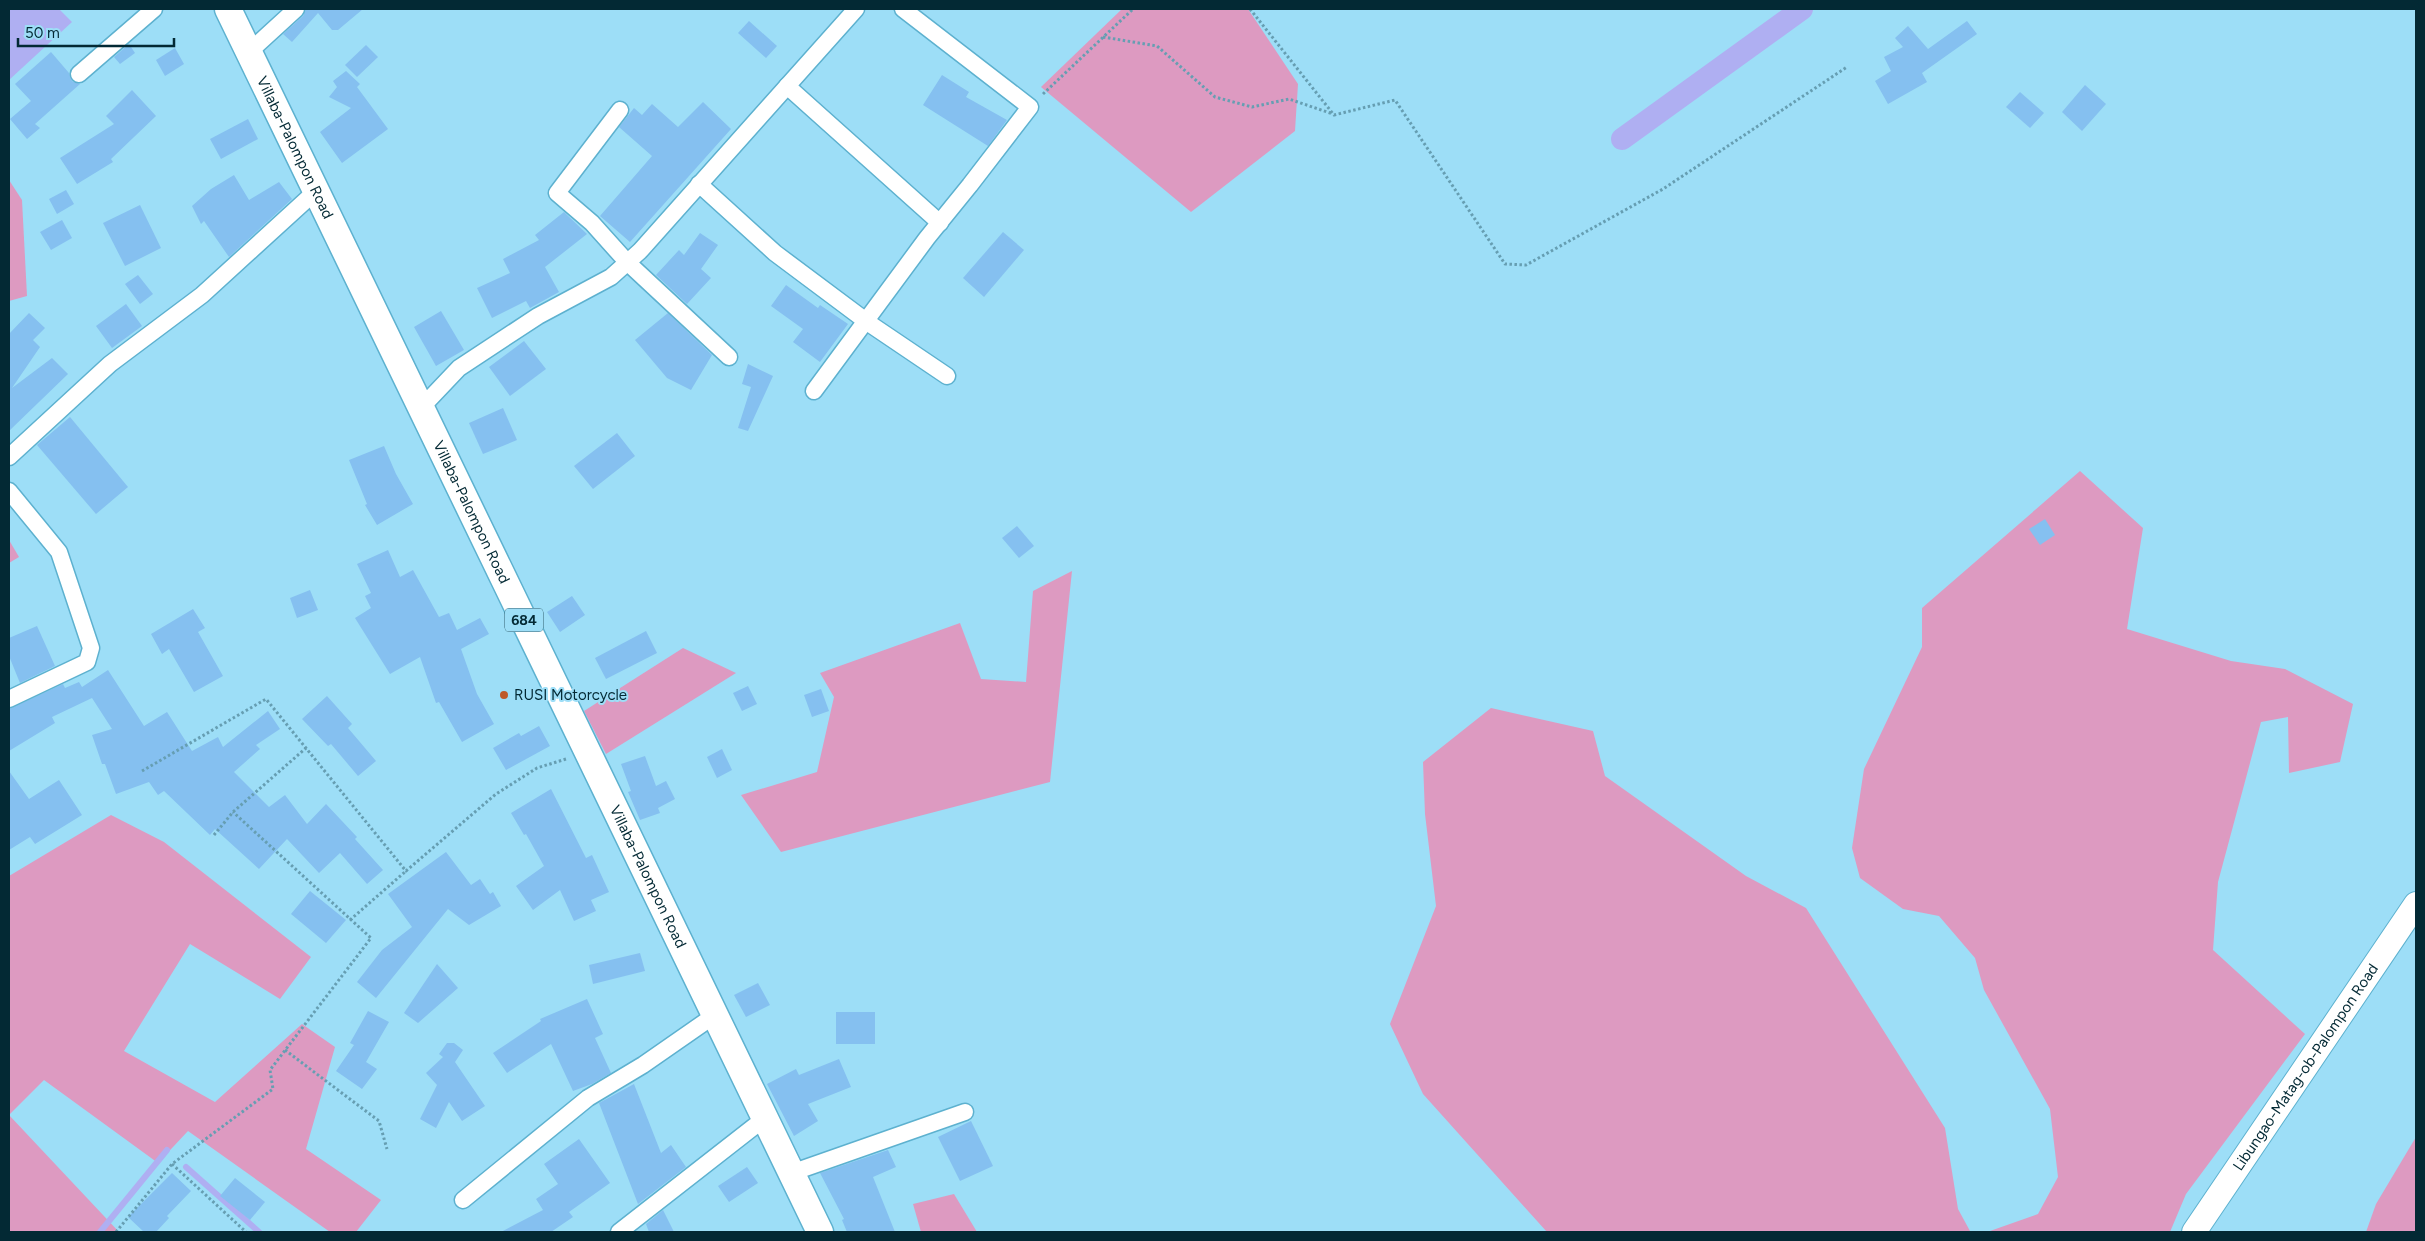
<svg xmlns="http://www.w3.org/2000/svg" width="2425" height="1241" font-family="Figtree,sans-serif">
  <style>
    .green { fill: #dd9ac1 }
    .water { fill: #afaff2 }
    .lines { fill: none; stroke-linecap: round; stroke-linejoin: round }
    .stream { stroke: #afaff2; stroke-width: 6 }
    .canal { stroke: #afaff2; stroke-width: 22 }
    .building { fill: #85c0f0 }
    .minor-casing { stroke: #5db1cf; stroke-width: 19 }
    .secondary-casing { stroke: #5db1cf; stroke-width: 26 }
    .primary-casing { stroke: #5db1cf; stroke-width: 29 }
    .path { stroke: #669eb2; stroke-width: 3; stroke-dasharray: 2.5 2.5; stroke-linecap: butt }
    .minor { stroke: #fff; stroke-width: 16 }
    .secondary { stroke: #fff; stroke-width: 24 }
    .primary { stroke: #fff; stroke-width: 26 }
    .poi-dot { fill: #be5928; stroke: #9ddef7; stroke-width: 2 }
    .labels { text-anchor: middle; stroke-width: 4; stroke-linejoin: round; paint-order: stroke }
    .shield { fill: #9ddef7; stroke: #315f6e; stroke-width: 1 }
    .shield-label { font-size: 14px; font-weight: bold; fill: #032934 }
    .street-label { font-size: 15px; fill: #032934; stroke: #9ddef7 }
    .poi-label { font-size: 15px; fill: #032934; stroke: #9ddef7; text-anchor: start }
  </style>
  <rect width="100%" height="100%" fill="#9ddef7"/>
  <!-- green -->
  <g class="green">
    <polygon points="1122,9 1248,9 1298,84 1295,131 1191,212 1041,87"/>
    <polygon points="9,180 22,200 27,296 9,301"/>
    <polygon points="2080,471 2143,528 2127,629 2231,661 2285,669 2353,704 2340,762 2289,773 2288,717 2261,722 2218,882 2213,950 2305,1034 2186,1194 2170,1232 1547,1232 1423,1094 1390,1024 1436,906 1425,814 1423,762 1491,708 1593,731 1605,776 1746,876 1806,908 1945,1128 1958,1209 1970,1231 1990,1231 2038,1214 2058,1177 2050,1109 1984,990 1975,958 1939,916 1903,909 1860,878 1852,848 1864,769 1922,647 1922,608"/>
    <polygon points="9,540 19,557 9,563"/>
    <polygon points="1072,571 1050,782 781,852 741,795 817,772 834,697 820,673 960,623 981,679 1026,682 1033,591"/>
    <polygon points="683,648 736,673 606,754 584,711"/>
    <polygon points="111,815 164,842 311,957 280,999 190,944 124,1051 215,1102 302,1024 335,1047 306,1149 381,1200 356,1232 330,1232 188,1131 158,1163 44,1080 9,1115 119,1232 9,1232 9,876"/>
    <polygon points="2416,1137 2416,1232 2366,1232 2376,1204"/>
    <polygon points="954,1194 977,1232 921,1232 913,1204"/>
  </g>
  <!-- water -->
  <polygon class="water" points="9,9 59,9 72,22 9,80"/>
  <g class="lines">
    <!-- stream -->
    <g class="stream">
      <polyline points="186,1167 259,1232"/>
      <polyline points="100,1232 167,1150"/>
    </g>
    <!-- canal -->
    <polyline class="canal" points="1622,139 1802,9"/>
  </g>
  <!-- building -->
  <g class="building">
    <polygon points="306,9 363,9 338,30 332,30 318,13 292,42 283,34 303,16"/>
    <polygon points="749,21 777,46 766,58 738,33"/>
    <polygon points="1967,21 1977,34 1922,73 1927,82 1888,104 1875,81 1891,71 1884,57 1903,47 1895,38 1908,26 1928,49"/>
    <polygon points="129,44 135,53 120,64 114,57"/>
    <polygon points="366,45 378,57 357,77 345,65"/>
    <polygon points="175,48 184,64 165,76 156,60"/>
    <polygon points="51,52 69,73 72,81 80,84 35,124 40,128 27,139 10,119 31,101 15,84"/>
    <polygon points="346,71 360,84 357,87 388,129 342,163 320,132 351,108 329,97 337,87 333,81"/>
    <polygon points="942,75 969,92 966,97 1007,120 988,146 923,105"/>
    <polygon points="2085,85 2106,104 2082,131 2062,112"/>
    <polygon points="132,90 156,116 111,159 113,162 77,184 60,158 114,124 106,116"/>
    <polygon points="2020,92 2044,113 2030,128 2006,107"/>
    <polygon points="703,102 731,129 630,242 600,216 652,156 619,127 634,108 642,115 652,104 678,127"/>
    <polygon points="248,119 258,139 221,159 210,139"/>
    <polygon points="234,175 249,200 279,182 292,199 229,257 204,221 201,224 192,206 211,189"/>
    <polygon points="66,190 74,204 57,214 49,199"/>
    <polygon points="140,205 161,248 125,266 103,223"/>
    <polygon points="564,212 587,234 545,267 559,292 530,308 526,301 492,318 477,288 510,273 503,259 539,240 535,235"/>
    <polygon points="62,220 72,238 51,250 40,232"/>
    <polygon points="1003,232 1024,250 984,297 963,278"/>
    <polygon points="700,233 718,245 701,269 711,278 687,304 656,275 679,250 684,255"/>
    <polygon points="138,275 153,294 140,304 125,284"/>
    <polygon points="786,285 818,308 820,305 848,324 820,362 793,342 803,329 771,306"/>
    <polygon points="126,304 142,326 112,348 96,326"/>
    <polygon points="441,311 464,350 436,366 414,327"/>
    <polygon points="29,313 45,328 33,340 40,347 12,388 52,358 68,374 9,431 9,334"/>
    <polygon points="668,313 712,355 691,390 667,378 635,340"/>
    <polygon points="524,341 546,369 510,396 489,367"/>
    <polygon points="748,364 773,376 748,431 738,428 751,387 742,384"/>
    <polygon points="503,408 517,440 483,454 469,423"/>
    <polygon points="70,417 128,487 96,514 37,445"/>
    <polygon points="617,433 635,456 593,489 574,466"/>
    <polygon points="384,446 396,474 413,504 377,525 365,505 367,504 349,460"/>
    <polygon points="2045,519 2055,535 2040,545 2029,529"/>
    <polygon points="1017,526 1034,546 1019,558 1002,538"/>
    <polygon points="388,550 400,577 413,570 439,617 449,613 457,630 480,618 489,634 461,649 477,694 494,724 462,742 439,702 436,703 420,657 390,674 355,618 371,608 365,596 371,593 357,564"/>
    <polygon points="310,590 318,610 297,618 290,598"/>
    <polygon points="572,596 585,615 560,632 547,612"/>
    <polygon points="193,609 205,628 198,632 223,676 194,692 169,649 162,654 151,634"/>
    <polygon points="37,626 55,666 20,683 9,656 9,638"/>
    <polygon points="646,631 657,653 606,679 595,658"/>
    <polygon points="108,670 144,726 167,712 192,751 218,737 223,747 268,711 280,729 256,745 260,749 234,772 269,807 285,795 307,824 326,804 357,837 355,839 383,870 367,884 340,853 319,873 287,839 259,869 215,829 210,835 164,791 158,795 149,782 116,794 105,764 102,764 92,735 112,729 92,698 52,717 55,723 9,751 9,709 63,684 65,688 79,682 82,687"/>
    <polygon points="748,686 757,704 742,711 733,693"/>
    <polygon points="821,689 829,711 812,717 804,695"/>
    <polygon points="327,696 352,724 348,728 376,761 358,776 331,744 328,746 302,719"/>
    <polygon points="539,726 550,746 506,770 493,748 519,733 521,736"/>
    <polygon points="722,749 732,770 717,778 707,757"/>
    <polygon points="645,756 656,786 666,781 675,799 658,808 660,813 640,820 628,792 631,791 621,764"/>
    <polygon points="9,771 29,799 59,780 82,815 35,844 30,837 9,850"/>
    <polygon points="551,789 586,858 592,855 609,892 591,900 596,911 574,921 560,890 533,910 516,886 544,866 526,834 524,835 511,813"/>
    <polygon points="446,852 471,885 480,879 490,894 493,892 501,906 469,925 448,909 376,998 357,982 382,950 412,927 388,894"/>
    <polygon points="310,891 346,920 326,943 291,914"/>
    <polygon points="640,953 645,971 593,984 589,965"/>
    <polygon points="437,964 458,988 418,1023 404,1013"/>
    <polygon points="758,983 770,1005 746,1017 734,995"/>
    <polygon points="587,999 603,1034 595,1038 611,1073 592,1084 573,1091 551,1044 507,1073 493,1053 541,1021 540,1019"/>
    <polygon points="368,1011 389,1022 366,1062 377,1069 362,1089 336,1071 354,1045 350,1043"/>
    <rect x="836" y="1012" width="39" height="32"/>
    <polygon points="447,1043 454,1043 463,1050 455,1062 485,1106 462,1121 449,1102 436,1128 420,1119 437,1085 426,1073 443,1057 439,1054"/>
    <polygon points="839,1059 851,1087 808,1104 818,1121 794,1136 767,1084 796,1069 799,1075"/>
    <polygon points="634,1084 661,1153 671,1145 686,1167 638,1204 599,1103"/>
    <polygon points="971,1121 993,1166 960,1181 938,1137"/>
    <polygon points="579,1139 610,1183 569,1212 573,1217 551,1232 501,1232 543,1210 536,1199 558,1184 544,1164"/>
    <polygon points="888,1150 896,1167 873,1177 895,1232 847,1232 842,1220 844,1219 820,1173"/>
    <polygon points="747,1167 758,1183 729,1202 718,1186"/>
    <polygon points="172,1173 191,1191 167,1216 169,1218 156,1232 144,1232 128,1217"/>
    <polygon points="235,1178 265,1202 250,1220 220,1196"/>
    <polygon points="663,1210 674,1232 649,1232 646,1224"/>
  </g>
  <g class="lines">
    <!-- minor casing -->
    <g class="minor-casing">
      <g id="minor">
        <polyline points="249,52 296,9"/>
        <polyline points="79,74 154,9"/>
        <polyline points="787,86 940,223"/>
        <polyline points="620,110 557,193 592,223 627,262 729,357"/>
        <polyline points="699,184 775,253 870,324 947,376"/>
        <polyline points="814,391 927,238 970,185 1030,107 903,9"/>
        <polyline points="421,408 459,368 538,316 611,277 640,251 856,9"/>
        <polyline points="9,457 110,364 202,295 316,191"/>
        <polyline points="9,491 59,552 91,648 87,662 9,699"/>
        <polyline points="791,1173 965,1112"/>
        <polyline points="463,1200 588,1098 643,1065 715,1015"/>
        <polyline points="619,1232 765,1118"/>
      </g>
    </g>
    <!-- secondary casing -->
    <g class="secondary-casing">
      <g id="secondary">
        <path id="s1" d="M2194 1232 2416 904"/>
      </g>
    </g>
    <!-- primary casing -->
    <g class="primary-casing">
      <g id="primary">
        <path id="s2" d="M228 9 820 1232"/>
      </g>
    </g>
    <!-- path -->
    <g class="path">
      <polyline points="1250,9 1334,115 1395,100 1505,264 1526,265 1663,189 1847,67"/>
      <polyline points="1103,37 1157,46 1215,97 1252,107 1289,99 1333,114"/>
      <polyline points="1043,94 1133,9"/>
      <polyline points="142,771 266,699 406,871 496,794 537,768 566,759"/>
      <polyline points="214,835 233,812 306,748"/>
      <polyline points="350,920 406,871"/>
      <polyline points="285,1050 379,1121 387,1149"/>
      <polyline points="172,1164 246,1232"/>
      <polyline points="116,1232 172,1164 273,1089 270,1070 371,938 233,812"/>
    </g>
    <!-- minor -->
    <use href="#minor" class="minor"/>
    <!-- secondary -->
    <use href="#secondary" class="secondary"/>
    <!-- primary -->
    <use href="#primary" class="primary"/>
  </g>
  <!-- markers -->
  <circle class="poi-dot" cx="504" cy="695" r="5"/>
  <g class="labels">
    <!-- shield labels -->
    <rect class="shield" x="505" y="608.5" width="38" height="23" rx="4"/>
    <g class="shield-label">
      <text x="524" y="625">684</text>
    </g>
    <!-- street labels -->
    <g class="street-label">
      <text dy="5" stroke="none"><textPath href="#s2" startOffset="154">Villaba-Palompon Road</textPath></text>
      <text dy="5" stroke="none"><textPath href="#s2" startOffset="559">Villaba-Palompon Road</textPath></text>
      <text dy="5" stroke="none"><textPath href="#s2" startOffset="964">Villaba-Palompon Road</textPath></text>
      <text dy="5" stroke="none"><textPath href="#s1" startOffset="199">Libungao-Matag-ob-Palompon Road</textPath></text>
    </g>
    <!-- poi labels -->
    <g class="poi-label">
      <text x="514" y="700">RUSI Motorcycle</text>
    </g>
  </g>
  <!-- border -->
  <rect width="2425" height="1241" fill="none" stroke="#032934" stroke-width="20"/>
  <!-- scale -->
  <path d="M18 38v8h156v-8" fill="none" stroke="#032934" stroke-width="2.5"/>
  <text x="25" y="38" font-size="15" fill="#032934" stroke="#9ddef7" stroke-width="4" paint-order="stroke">50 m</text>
</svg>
